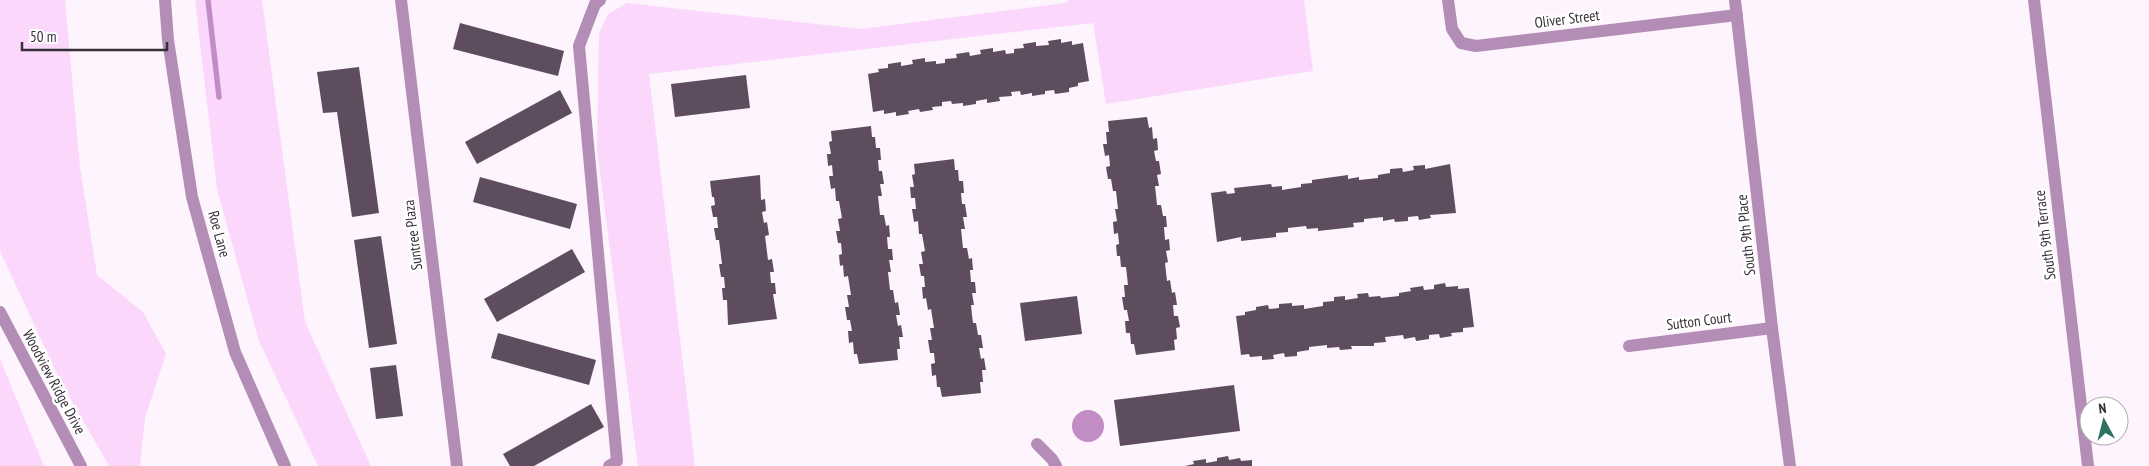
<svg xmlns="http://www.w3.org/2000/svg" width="2149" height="466" font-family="'PT Sans Narrow',sans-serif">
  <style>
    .green { fill: #fbd7fc }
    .water { fill: #c28cc5 }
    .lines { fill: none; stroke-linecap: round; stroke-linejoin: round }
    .stream { stroke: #c28cc5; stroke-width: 5.5 }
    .building { fill: #5e4d5f }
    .minor { stroke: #b48db6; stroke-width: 12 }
    .labels { text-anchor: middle; stroke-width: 5; stroke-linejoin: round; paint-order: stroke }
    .street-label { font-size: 15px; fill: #372f37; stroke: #fff }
  </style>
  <rect width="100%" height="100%" fill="#fdf4fd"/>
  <!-- green -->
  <g class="green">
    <polygon points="0,0 65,0 80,167 97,275 143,312 166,354 145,418 140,466 109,466 60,380 0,251"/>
    <polygon points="195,0 262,0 305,322 371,466 318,466 259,341 217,189"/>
    <polygon points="1070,0 1304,0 1313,71 1106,104 1093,23 649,74 695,466 638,466 597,149 599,33 608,14 627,3 861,29 1065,3"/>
    <polygon points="0,359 44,466 0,466"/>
  </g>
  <!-- water -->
  <circle class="water" cx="1088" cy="426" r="16"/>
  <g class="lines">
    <!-- stream -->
    <polyline class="stream" points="208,0 219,97"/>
  </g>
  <!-- building -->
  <g class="building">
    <polygon points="460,23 564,51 558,76 453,49"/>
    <polygon points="1061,39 1061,43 1072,41 1072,45 1083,43 1089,81 1078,83 1078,86 1069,88 1069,92 1055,94 1054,90 1045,91 1045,94 1032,96 1032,93 1021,95 1020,91 1011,92 1012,96 999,97 1000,101 987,103 987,99 976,101 976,104 963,106 963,103 952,104 951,101 942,102 942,106 932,107 933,110 920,112 919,109 908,111 909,114 896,116 896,112 884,114 884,110 873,112 868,74 879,72 878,69 888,68 888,64 901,62 901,66 913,64 912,60 925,58 925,62 936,61 936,64 945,63 945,59 957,58 956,54 969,52 970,56 981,54 980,50 993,48 993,52 1005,50 1006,54 1014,53 1014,49 1024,48 1023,44 1036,42 1036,46 1049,45 1048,41"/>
    <polygon points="359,67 379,213 352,217 337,112 323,113 317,72"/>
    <polygon points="746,75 750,108 675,117 671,84"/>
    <polygon points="560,90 572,113 477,164 465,142"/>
    <polygon points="1147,117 1149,128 1152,127 1153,139 1157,138 1158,150 1154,151 1156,161 1159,161 1161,174 1157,175 1159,186 1155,186 1156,195 1157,205 1161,205 1163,216 1166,216 1167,227 1164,227 1165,240 1169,239 1170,250 1166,251 1168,262 1165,263 1167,281 1170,280 1172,293 1175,292 1177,305 1173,305 1174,316 1178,316 1180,327 1176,328 1177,339 1174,340 1175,350 1136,355 1134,344 1131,344 1130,333 1126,333 1125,321 1129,321 1127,310 1124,310 1122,297 1125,297 1124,285 1128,285 1126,267 1121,267 1120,256 1117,256 1116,245 1119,244 1118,233 1114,234 1113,222 1117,221 1115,209 1118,209 1116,191 1113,191 1111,179 1108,179 1106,167 1110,166 1109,155 1105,156 1103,144 1107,144 1106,132 1109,132 1108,121"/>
    <polygon points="871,126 872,137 875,137 876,148 880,148 881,160 878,160 879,171 882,171 884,184 880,184 882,196 878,196 880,215 884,215 886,226 889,225 890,237 887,237 888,249 892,249 893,260 889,260 891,272 888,272 890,290 893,290 895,303 898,302 900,315 896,315 898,326 901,325 903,337 899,337 900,349 897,349 898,360 859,364 857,354 854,354 853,342 849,343 848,331 852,331 850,320 847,320 845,307 849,307 847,295 851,295 848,276 844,277 843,265 840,266 839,255 842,254 841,243 838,243 836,231 840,231 838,219 842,218 839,201 836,201 835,188 831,189 829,176 833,176 832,165 828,166 827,154 831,154 829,142 832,141 831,131"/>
    <polygon points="954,159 955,170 958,170 959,181 963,181 964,193 961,193 962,204 965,204 967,217 963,217 965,229 961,229 963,248 967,248 969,259 972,258 973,270 970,270 971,282 975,282 976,293 972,293 974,305 971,305 972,315 973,323 976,323 978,335 981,335 983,348 979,348 981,359 984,358 986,370 982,370 983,382 980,382 981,393 942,397 940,387 937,387 936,375 932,376 931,364 935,363 934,353 930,353 928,340 932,340 930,328 934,328 931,309 928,310 926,298 923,299 922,287 925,287 924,276 921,276 919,264 923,264 921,252 925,251 922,234 919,234 918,221 914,222 912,209 916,209 915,198 911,198 910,187 914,187 912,175 915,174 914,164"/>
    <polygon points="1450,164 1456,213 1430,215 1431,218 1419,220 1418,216 1408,217 1408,221 1395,222 1394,219 1383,221 1383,217 1364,219 1364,222 1353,223 1354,227 1318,231 1318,228 1307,229 1306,226 1288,228 1288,232 1276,233 1276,237 1241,241 1241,237 1217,242 1211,193 1226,191 1227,194 1235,193 1234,188 1271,184 1272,187 1282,186 1282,190 1301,187 1301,184 1312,183 1312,180 1348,175 1348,179 1359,177 1359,180 1378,178 1378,175 1390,173 1390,169 1402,168 1403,172 1414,170 1413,166 1425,165 1425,169"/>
    <polygon points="760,175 761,200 765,199 766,211 762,212 764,223 767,222 769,235 765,236 768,260 772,259 774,272 770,272 771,283 775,283 776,294 773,294 777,319 728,325 727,300 723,300 722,288 725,288 724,277 721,277 719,264 722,264 719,240 716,240 714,228 718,228 717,217 713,217 711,206 715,205 714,197 712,197 710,181"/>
    <polygon points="480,177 577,204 570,229 473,202"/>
    <polygon points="381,236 397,344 369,348 354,240"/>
    <polygon points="572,249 585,272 497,322 484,299"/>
    <polygon points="1445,283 1446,287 1458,286 1458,289 1469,288 1474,327 1463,328 1463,332 1451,333 1452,336 1440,338 1439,334 1429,335 1429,339 1416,341 1415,337 1404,339 1403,335 1385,337 1386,342 1374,343 1374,346 1351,346 1352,349 1340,350 1339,347 1327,348 1327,345 1309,347 1309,350 1297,352 1297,356 1285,357 1284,353 1273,355 1274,359 1262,360 1262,356 1250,357 1249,354 1241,355 1236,316 1245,315 1245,312 1256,310 1256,307 1268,305 1269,309 1279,308 1279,304 1292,303 1292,306 1304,305 1304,309 1323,306 1323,302 1334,301 1334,297 1345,296 1345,300 1358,298 1357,294 1368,293 1369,297 1380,296 1381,298 1399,296 1399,293 1411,291 1410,288 1423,286 1424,290 1434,289 1434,285"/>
    <polygon points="1077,296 1082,334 1025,341 1020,303"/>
    <polygon points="498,333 596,360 589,385 491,358"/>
    <polygon points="396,365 403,416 376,419 370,368"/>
    <polygon points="1234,385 1240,431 1120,446 1114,400"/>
    <polygon points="591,404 604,427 534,466 510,466 503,454"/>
    <polygon points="1228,456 1229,460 1240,458 1241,461 1252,460 1252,466 1185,466 1194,464 1193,461 1206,459 1206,463 1217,461 1217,458"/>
  </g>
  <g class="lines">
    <!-- minor -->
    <g class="minor">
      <polyline points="165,0 168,40 192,197 235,352 285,466"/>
      <polyline points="401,0 457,466"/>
      <polyline points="600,0 595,4 579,46 617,461 609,466"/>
      <polyline points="1448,0 1452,29 1461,43 1476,46 1737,15"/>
      <polyline points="1735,0 1772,328 1790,466"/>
      <polyline points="2034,0 2088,466"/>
      <polyline points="0,312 81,466"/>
      <polyline points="1629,346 1772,328"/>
      <polyline points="1037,444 1052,459 1056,466"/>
    </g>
  </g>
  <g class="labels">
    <!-- street labels -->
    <g class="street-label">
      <text transform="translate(1567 19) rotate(-7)" y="5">Oliver Street</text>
      <text transform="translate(219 234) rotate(75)" y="5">Roe Lane</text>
      <text transform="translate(413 235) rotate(-97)" y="5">Suntree Plaza</text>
      <text transform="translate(1746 235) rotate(-96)" y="5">South 9th Place</text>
      <text transform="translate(2045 235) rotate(-97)" y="5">South 9th Terrace</text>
      <text transform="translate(1699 321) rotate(-7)" y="5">Sutton Court</text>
      <text transform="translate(54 382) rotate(62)" y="5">Woodview Ridge Drive</text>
    </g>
  </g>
  <!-- north arrow -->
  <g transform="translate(2104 421) rotate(353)"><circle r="24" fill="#ffffff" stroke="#afacaf"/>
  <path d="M0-4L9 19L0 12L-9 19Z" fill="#2f7161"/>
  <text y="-8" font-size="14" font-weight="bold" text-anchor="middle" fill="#372f37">N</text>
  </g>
  <!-- scale -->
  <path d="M22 42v8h145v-8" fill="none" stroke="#372f37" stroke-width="2.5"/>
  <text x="30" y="42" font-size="15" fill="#372f37" stroke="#ffffff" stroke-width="4" paint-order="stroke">50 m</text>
</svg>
